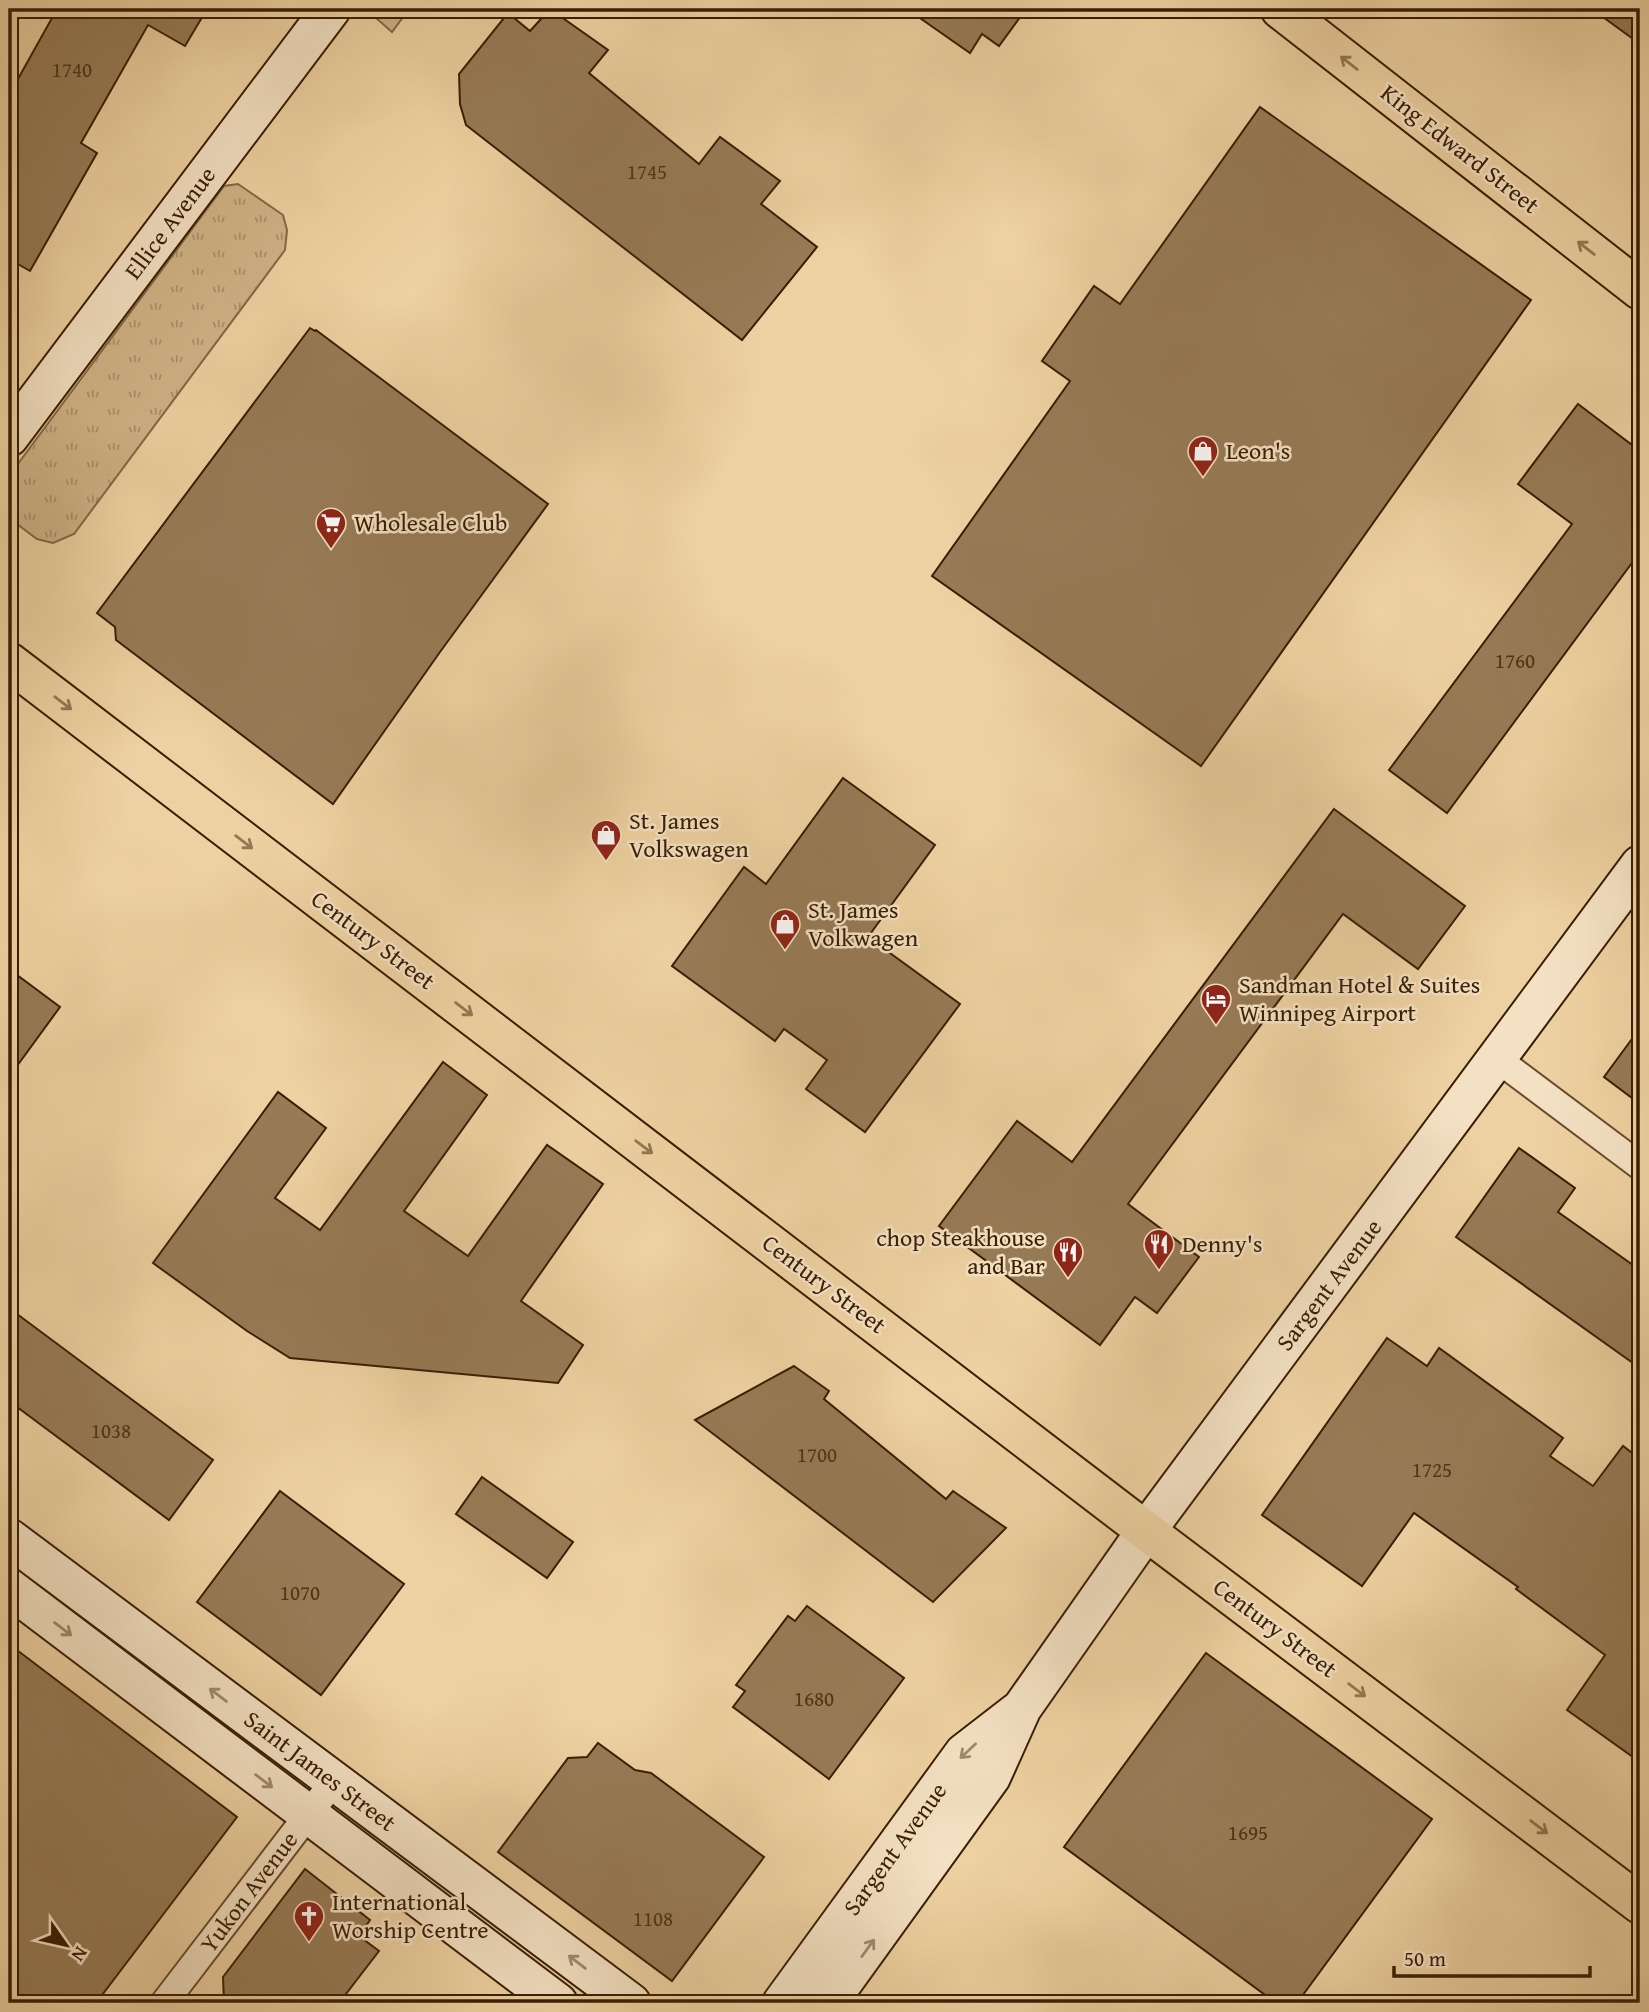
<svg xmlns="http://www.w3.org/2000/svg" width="1649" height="2012" font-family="'Gentium Book Plus',serif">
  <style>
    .grass { fill: url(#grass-tufts); stroke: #846846; stroke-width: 2 }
    .building { fill: #977b56; stroke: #381e04; stroke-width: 2 }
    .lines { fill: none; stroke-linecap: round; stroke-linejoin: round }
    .street-casing { stroke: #664b2c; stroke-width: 30 }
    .secondary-casing { stroke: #381e04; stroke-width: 42 }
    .primary-casing { stroke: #381e04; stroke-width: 42 }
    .street { stroke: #f4e1c3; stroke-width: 26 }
    .secondary { stroke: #f4e1c3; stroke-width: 38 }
    .primary { stroke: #eed1a2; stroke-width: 38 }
    .oneway { stroke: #937853 }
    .oneway2 { stroke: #9f896d }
    .labels { text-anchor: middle; stroke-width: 5; stroke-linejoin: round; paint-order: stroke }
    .number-label { font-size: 21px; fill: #503518 }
    .street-label { font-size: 24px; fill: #381e04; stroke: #f4e1c3 }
    .poi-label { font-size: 24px; fill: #381e04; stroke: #f4e1c3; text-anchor: start }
  </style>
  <defs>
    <pattern id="grass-tufts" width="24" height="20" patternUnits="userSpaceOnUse" patternTransform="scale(1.75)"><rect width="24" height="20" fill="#cfb387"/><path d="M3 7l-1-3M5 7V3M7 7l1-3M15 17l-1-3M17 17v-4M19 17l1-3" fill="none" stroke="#a9916c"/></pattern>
  </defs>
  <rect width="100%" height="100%" fill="#eed1a2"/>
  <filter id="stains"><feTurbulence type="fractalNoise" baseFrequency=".00286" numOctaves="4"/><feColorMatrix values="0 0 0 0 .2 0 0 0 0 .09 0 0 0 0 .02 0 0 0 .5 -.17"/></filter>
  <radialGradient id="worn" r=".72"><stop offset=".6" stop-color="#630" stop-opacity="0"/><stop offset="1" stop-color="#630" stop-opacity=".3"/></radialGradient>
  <!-- grass -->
  <g class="grass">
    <polygon points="373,9 409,9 392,32 376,18"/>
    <polygon points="238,184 283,215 287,230 285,250 74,534 53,543 37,539 9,518 9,476 224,186"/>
  </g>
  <!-- building -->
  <g class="building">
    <polygon points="57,9 207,9 185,46 148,25 81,143 97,153 30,271 9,259 9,95"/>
    <polygon points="550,9 608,50 589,73 699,164 720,137 780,181 761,204 817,247 742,340 466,125 460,104 459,74 508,13 530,31"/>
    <polygon points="907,9 1026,9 999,46 982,34 970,53"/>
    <polygon points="1592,9 1640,9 1640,44"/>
    <polygon points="1260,107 1531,300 1201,766 932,576 1070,381 1042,361 1094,286 1120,304"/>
    <polygon points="310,328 315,331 316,330 548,504 440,652 333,804 116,640 115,627 97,613"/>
    <polygon points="1578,404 1640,451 1640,552 1447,813 1389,770 1572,524 1518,484"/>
    <polygon points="843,778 935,845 868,937 960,1004 865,1132 806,1089 827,1060 784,1029 775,1041 672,966 744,867 766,884"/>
    <polygon points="1334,809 1465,906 1418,969 1343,914 1128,1204 1199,1257 1157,1313 1135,1297 1100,1345 939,1226 1017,1121 1072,1162"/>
    <polygon points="9,969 60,1007 9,1077"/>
    <polygon points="1640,1028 1640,1104 1604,1077"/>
    <polygon points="443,1062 487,1095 404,1211 468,1256 547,1145 603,1184 521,1301 583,1345 558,1383 290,1358 247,1331 153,1263 278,1092 326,1128 275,1198 320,1230"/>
    <polygon points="1519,1148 1575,1188 1558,1212 1640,1270 1640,1368 1456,1237"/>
    <polygon points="9,1308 213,1460 169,1520 9,1401"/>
    <polygon points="1387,1338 1427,1366 1439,1348 1563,1438 1550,1456 1593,1486 1623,1446 1640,1459 1640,1762 1567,1710 1605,1655 1516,1589 1518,1587 1414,1513 1362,1586 1262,1515"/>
    <polygon points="794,1366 829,1391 824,1399 946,1499 953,1491 1006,1528 933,1602 695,1420"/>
    <polygon points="482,1477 573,1542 547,1578 456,1514"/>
    <polygon points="280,1491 404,1584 321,1695 197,1602"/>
    <polygon points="807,1606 904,1678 829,1779 733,1707 745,1691 736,1685 788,1616 795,1621"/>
    <polygon points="9,1644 237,1817 96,2003 9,2003"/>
    <polygon points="1206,1653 1432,1819 1297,2003 1276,2003 1064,1847"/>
    <polygon points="598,1743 635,1770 651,1773 764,1857 672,1981 498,1852 568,1758 587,1757"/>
    <polygon points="305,1869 370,1920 359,1936 379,1951 339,2003 224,2003 223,1977"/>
  </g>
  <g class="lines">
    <!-- street casing -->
    <g class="street-casing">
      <g id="street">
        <polyline points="1496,1058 1640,1166"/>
        <polyline points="164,2003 334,1781"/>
      </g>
    </g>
    <!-- secondary casing -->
    <g class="secondary-casing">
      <g id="secondary">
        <polyline points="9,437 331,9"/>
        <polyline points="9,1538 631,2003"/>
        <polyline points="9,1588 558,2003"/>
        <polyline points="782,2003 964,1753 1017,1712"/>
        <polyline points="828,2003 991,1777 1022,1708 1146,1531 1640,865"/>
      </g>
    </g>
    <!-- primary casing -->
    <g class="primary-casing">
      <g id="primary">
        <polyline points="1280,9 1640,290"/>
        <polyline points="9,662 1146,1531 1640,1904"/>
      </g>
    </g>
    <!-- street -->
    <use href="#street" class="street"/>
    <!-- secondary -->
    <use href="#secondary" class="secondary"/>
    <!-- primary -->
    <use href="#primary" class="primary"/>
  </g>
  <!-- one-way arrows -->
  <defs><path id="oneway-shaft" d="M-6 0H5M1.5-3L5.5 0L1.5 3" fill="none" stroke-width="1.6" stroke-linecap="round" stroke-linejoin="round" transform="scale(1.75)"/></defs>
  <g class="oneway">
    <use href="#oneway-shaft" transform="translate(1349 63) rotate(-142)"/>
    <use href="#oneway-shaft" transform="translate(1586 248) rotate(-142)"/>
    <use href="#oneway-shaft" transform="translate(63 703) rotate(37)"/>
    <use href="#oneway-shaft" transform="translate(244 842) rotate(37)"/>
    <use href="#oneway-shaft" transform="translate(464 1009) rotate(37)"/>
    <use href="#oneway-shaft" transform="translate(644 1147) rotate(37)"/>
    <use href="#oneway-shaft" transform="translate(1357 1690) rotate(37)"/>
    <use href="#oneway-shaft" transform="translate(1539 1827) rotate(37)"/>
  </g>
  <g class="oneway2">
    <use href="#oneway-shaft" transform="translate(63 1629) rotate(37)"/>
    <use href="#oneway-shaft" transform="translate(218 1695) rotate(-143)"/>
    <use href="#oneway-shaft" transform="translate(968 1751) rotate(137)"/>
    <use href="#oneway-shaft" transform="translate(264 1781) rotate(37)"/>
    <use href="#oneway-shaft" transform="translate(868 1948) rotate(-54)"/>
    <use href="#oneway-shaft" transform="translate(577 1962) rotate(-143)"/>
  </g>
  <!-- icons -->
  <defs>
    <g id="shop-pin" transform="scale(1.575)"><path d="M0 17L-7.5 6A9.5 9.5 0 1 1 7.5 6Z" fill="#8f2418" stroke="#f4e1c3"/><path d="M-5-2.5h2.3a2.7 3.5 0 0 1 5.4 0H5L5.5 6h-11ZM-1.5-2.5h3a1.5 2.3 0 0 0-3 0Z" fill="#fff"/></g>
    <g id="supermarket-pin" transform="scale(1.575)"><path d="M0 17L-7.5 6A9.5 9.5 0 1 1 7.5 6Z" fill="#8f2418" stroke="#f4e1c3"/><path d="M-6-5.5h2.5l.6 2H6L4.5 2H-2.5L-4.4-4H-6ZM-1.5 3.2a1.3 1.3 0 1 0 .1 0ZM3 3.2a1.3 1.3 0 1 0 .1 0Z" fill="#fff"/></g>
    <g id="hotel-pin" transform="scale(1.575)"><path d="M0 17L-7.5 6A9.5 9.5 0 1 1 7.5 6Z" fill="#8f2418" stroke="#f4e1c3"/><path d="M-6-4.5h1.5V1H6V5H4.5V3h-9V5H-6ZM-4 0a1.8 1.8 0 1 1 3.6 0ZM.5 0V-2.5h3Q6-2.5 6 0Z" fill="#fff"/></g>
    <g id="restaurant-pin" transform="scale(1.575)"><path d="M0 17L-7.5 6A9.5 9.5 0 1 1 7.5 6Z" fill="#8f2418" stroke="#f4e1c3"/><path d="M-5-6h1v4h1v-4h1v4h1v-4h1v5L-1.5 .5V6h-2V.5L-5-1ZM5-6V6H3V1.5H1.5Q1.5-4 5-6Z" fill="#fff"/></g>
    <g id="church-pin" transform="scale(1.575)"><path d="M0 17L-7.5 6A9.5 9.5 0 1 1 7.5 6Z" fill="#8f2418" stroke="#f4e1c3"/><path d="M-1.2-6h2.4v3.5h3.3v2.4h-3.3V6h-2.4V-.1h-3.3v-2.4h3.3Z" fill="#fff"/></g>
  </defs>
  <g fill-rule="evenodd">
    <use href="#shop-pin" x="1203" y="451"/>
    <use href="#supermarket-pin" x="331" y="523"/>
    <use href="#shop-pin" x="606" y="835"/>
    <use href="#shop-pin" x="785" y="924"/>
    <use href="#hotel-pin" x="1216" y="999"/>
    <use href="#restaurant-pin" x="1159" y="1244"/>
    <use href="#restaurant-pin" x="1068" y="1252"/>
    <use href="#church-pin" x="309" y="1916"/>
  </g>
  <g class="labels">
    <!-- number labels -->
    <g class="number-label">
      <text x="72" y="77">1740</text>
      <text x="647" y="179">1745</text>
      <text x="1515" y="668">1760</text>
      <text x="111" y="1438">1038</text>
      <text x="817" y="1462">1700</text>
      <text x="1432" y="1477">1725</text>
      <text x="300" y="1600">1070</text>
      <text x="814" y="1706">1680</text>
      <text x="1248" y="1840">1695</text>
      <text x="653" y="1926">1108</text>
    </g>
    <!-- street labels -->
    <g class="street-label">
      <text transform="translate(1460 149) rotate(38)" y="8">King Edward Street</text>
      <text transform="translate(170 223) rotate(-53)" y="8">Ellice Avenue</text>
      <text transform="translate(373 940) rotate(37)" y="8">Century Street</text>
      <text transform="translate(824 1284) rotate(37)" y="8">Century Street</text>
      <text transform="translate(1329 1285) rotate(-53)" y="8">Sargent Avenue</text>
      <text transform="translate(1275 1628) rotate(37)" y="8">Century Street</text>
      <text transform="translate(320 1771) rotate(37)" y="8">Saint James Street</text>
      <text transform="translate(895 1849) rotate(-54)" y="8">Sargent Avenue</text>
      <text transform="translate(249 1892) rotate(-53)" y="8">Yukon Avenue</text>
    </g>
    <!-- poi labels -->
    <g class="poi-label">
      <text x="1226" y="459">Leon's</text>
      <text x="354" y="531">Wholesale Club</text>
      <text x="629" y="829">St. James<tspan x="629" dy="28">Volkswagen</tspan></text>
      <text x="808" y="918">St. James<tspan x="808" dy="28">Volkwagen</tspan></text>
      <text x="1239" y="993">Sandman Hotel &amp; Suites<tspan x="1239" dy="28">Winnipeg Airport</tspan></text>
      <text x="1045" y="1246" text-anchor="end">chop Steakhouse<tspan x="1045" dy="28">and Bar</tspan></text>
      <text x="1182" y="1252">Denny's</text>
      <text x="332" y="1910">International<tspan x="332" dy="28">Worship Centre</tspan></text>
    </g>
  </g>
  <!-- margin -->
  <rect width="1649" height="2012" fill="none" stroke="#eed1a2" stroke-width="35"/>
  <rect x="10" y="10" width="1628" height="1991" fill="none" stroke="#381e04" stroke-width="3.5"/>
  <rect x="18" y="18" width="1614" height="1977" fill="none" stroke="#381e04" stroke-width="2"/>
  <!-- north arrow -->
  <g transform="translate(66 1945) rotate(124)" stroke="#f4e1c3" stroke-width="5" paint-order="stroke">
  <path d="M0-5L12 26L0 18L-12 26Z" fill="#381e04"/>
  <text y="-10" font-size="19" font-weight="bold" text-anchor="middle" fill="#381e04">N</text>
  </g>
  <!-- scale -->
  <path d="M1394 1966v10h196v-10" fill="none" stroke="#381e04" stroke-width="3.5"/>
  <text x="1404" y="1966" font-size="21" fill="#381e04" stroke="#f4e1c3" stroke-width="5" paint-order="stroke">50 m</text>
  <rect width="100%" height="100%" filter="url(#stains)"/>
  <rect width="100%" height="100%" fill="url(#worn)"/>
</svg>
